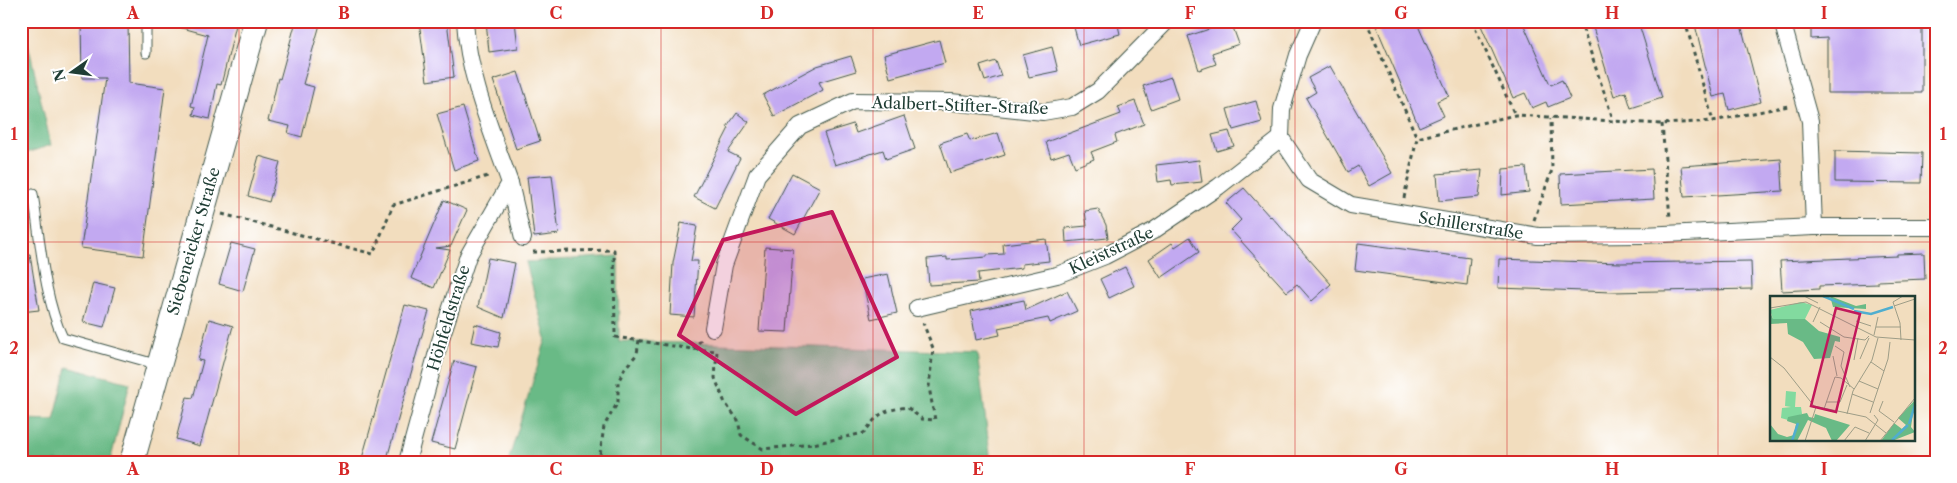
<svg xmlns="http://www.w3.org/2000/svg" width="1957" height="483" font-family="'Libre Caslon Text',serif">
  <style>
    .forest { fill: #69ba86; stroke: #447c5d }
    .building { fill: #c2a9f1 }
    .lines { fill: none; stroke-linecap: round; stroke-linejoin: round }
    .lane-casing { stroke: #3f5549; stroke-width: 11 }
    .street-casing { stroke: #3f5549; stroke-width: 18 }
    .secondary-casing { stroke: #3f5549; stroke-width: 26 }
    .path { stroke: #3f5549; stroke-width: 3; stroke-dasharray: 4 4; stroke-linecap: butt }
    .lane { stroke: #fff; stroke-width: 9 }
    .street { stroke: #fff; stroke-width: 16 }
    .secondary { stroke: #fff; stroke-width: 24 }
    .marked { fill: #c2185b; fill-opacity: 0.2; stroke: #c2185b; stroke-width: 4; stroke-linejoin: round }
    .grid { fill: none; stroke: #d62828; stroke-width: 1; stroke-opacity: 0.55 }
    .labels { text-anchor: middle; stroke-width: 4; stroke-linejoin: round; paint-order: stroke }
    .street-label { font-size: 16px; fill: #1f3d34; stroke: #fff }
    .inset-river { fill: none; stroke: #50aecf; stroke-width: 2.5 }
    .inset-road { fill: none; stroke: #9e9d87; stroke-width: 1 }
    .view { fill: #c2185b; fill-opacity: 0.15; stroke: #c2185b; stroke-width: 2.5 }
    .inset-edge { fill: none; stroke: #1f3d34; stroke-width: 2.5 }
    .neatline { fill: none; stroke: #d62828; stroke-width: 2 }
    .grid-label { font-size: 16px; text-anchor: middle; font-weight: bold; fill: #d62828 }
  </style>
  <rect width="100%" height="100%" fill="#fff"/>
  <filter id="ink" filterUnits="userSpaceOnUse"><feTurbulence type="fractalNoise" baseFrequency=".02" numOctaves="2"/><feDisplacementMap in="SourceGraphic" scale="10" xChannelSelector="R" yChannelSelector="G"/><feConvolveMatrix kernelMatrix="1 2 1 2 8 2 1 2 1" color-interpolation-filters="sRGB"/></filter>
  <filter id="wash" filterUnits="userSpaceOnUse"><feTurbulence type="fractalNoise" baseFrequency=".0096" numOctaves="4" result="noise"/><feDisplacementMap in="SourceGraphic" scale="20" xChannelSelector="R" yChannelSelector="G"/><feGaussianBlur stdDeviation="1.12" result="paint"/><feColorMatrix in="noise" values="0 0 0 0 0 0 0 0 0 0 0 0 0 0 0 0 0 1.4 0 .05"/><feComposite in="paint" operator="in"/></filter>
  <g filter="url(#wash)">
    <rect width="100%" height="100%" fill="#f2ddbe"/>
    <!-- forest -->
    <g class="forest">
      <polygon points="21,21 23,21 51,145 21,155"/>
      <polygon points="618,256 619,341 977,352 991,462 508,462 546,339 526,262"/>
      <polygon points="67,367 130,383 110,462 21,462 21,419 54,420"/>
    </g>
    <g id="blocks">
      <!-- building -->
      <g class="building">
        <polygon points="81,21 128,21 129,83 165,88 143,256 81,248 105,78 82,78"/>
        <polygon points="176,21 237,21 221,85 217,84 210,119 193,115 195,107 191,106 208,35 175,26"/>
        <polygon points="296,21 321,21 303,84 314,87 302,137 288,133 290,126 268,121 278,78 280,79"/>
        <polygon points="419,21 447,21 454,77 427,81"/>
        <polygon points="486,21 515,21 518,48 489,52"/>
        <polygon points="1084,21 1117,21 1120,34 1079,45 1073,24"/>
        <polygon points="1374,21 1416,21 1449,96 1437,101 1444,116 1419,127"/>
        <polygon points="1479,21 1522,21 1549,82 1551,85 1562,80 1570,98 1548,107 1546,102 1532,108 1525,93 1513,98"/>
        <polygon points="1591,21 1638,21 1662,98 1631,108 1626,92 1614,96"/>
        <polygon points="1694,21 1740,21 1761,102 1729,110 1725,94 1713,97"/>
        <polygon points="1907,21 1922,21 1922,93 1827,93 1827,38 1811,39 1811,23 1907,23"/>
        <polygon points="1231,22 1239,44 1212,53 1216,64 1199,70 1188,36"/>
        <polygon points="939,40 945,63 890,78 884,55"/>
        <polygon points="1052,47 1058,71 1029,77 1023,55"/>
        <polygon points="851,56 856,71 819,82 823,90 774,116 763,95 817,66"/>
        <polygon points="996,61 1001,76 985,81 980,66"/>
        <polygon points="1330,66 1392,173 1369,186 1358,166 1348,172 1306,98 1316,92 1308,78"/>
        <polygon points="518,72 540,141 516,149 493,80"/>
        <polygon points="1171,77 1178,99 1151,109 1143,86"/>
        <polygon points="1135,101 1144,124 1115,135 1117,142 1091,152 1094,159 1075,167 1069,152 1051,158 1046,142 1121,114 1118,107"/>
        <polygon points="1256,101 1262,122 1233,130 1227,109"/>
        <polygon points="463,107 479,161 454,170 437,114"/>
        <polygon points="737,113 749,122 728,152 740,158 715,208 694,197 729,128 727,127"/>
        <polygon points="904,116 915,149 886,159 883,150 835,165 824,133 853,124 856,133"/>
        <polygon points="1229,131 1234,146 1217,151 1212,135"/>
        <polygon points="998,133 1005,155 950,173 940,143 967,134 970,141"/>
        <polygon points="1835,151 1922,153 1921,183 1835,182"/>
        <polygon points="259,156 280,162 269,202 248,196"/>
        <polygon points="1781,159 1783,191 1684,197 1681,166"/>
        <polygon points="1199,160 1202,182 1172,185 1171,180 1158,182 1156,165"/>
        <polygon points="1526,167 1529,192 1502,195 1503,169"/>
        <polygon points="1652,169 1654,199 1561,204 1560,174"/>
        <polygon points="1482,170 1479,197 1439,201 1437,174"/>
        <polygon points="792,173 820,188 795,234 768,219"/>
        <polygon points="552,175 559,234 534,237 527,177"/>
        <polygon points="1244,188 1270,217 1271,216 1331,284 1312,301 1297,284 1287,292 1231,230 1241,220 1226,203"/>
        <polygon points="444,200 467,210 451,246 436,248 450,250 434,288 411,278"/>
        <polygon points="1098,209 1106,225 1108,238 1066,242 1065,228 1087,226 1085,211"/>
        <polygon points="681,223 697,226 691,261 698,261 694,317 670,315 673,263"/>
        <polygon points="1190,237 1199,252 1161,278 1149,259 1172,243 1175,247"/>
        <polygon points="1046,239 1049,261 1022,264 1022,268 978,273 979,282 929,285 927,259 947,257 947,260 987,257 987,255 1004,254 1003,244"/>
        <polygon points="231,243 255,249 243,291 219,284"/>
        <polygon points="1358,243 1470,258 1467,285 1355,270"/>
        <polygon points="765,247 793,249 787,332 759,331"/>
        <polygon points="1924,253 1925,279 1878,281 1878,284 1819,286 1819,289 1782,291 1780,261 1897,256 1897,254"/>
        <polygon points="30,255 39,310 21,312 21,256"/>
        <polygon points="488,258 515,263 504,318 478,307"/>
        <polygon points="1499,259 1621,263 1751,261 1752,289 1613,292 1498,288"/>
        <polygon points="1125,267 1134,286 1109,298 1100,279"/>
        <polygon points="888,274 897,313 871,319 862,279"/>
        <polygon points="93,283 115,288 104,327 83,322"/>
        <polygon points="1067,291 1077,311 1050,323 1048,318 998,328 1000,335 976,340 971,311 1024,300 1026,310"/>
        <polygon points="405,305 429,311 417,352 386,462 361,462"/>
        <polygon points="209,319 233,326 200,446 176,439 187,397 193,398 203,361 198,360"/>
        <polygon points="475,324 501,332 498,347 471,342"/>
        <polygon points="454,361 477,367 455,449 431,443"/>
      </g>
    </g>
  </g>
  <g filter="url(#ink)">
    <use href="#blocks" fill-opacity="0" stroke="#3f5549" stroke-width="1"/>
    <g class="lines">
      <!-- lane casing -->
      <g class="lane-casing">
        <g id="lane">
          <polyline points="146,53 146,21"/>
          <path d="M33 194C40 238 44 299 63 338L159 365"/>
        </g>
      </g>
      <!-- street casing -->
      <g class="street-casing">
        <g id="street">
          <polyline points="1313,21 1298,55 1282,109 1281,138 1309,180 1351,205 1538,236 1643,235 1814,227 1936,227"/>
          <polyline points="1782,21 1810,121 1814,227"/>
          <polyline points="510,183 523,238"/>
          <polyline points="917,308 1057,275 1105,256 1153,231 1218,187 1281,138"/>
          <polyline points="713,328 724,265 757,175 800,126 853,101 951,102 1043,112 1072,107 1098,91 1167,21"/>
          <path d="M407 462 440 341 468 256 510 183C492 132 468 76 465 21"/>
          <polyline points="1935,462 1936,461"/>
        </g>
      </g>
      <!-- secondary casing -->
      <g class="secondary-casing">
        <polyline id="secondary" points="132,462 256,21"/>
      </g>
      <!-- path -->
      <g class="path">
        <polyline points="1366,21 1417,138"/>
        <polyline points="1472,21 1515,115"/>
        <polyline points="1580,21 1613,119"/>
        <polyline points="1685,21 1713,121"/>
        <polyline points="1662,124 1670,218"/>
        <polyline points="1404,198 1417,138 1515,115 1662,124 1713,121 1788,106"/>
        <polyline points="222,214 373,254 393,205 491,175"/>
        <polyline points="1534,220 1552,170 1551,118"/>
        <path d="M533 252 614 250 615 337 692 349 717 351 715 378 725 403 738 420 741 435 763 449 813 444 864 433C879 413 881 411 907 407L922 419 935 420 929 387 933 348 923 323"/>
        <polyline points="693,349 702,339"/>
        <polyline points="599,462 604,426 618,402 618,382 625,368 637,354 639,340"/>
      </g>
      <!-- lane -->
      <use href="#lane" class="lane"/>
      <!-- street -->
      <use href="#street" class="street"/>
      <!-- secondary -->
      <use href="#secondary" class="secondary"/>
    </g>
  </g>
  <!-- marked area -->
  <path class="marked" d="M832 212 897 357 796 414 679 335 723 240Z"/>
  <!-- grid -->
  <path class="grid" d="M239 21V462M450 21V462M661 21V462M873 21V462M1084 21V462M1295 21V462M1507 21V462M1718 21V462M21 242H1936"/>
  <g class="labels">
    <!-- street labels -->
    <g class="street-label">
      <text transform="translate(960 105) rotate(2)" y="6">Adalbert-Stifter-Straße</text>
      <text transform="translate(1471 225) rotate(9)" y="6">Schillerstraße</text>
      <text transform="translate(193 241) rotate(-74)" y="6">Siebeneicker Straße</text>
      <text transform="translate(1111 250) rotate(-25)" y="6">Kleiststraße</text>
      <text transform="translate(448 318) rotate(-73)" y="6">Höhfeldstraße</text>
    </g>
  </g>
  <!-- overview -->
  <g transform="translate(1770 296)">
    <rect width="145" height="145" fill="#f2ddbe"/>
    <path d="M31 6 42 9 35 23H3L0 14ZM16 95 26 96 25 111H31L32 118 18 124 11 122 12 112 21 111 15 110Z" fill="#82da9f"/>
    <path d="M60 0 86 10 96 8V13L63 11ZM0 16 3 23H35L49 35 70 41V46L65 45 60 62 44 63 33 46 18 38 17 27 0 28ZM145 104 141 131 145 136 122 145H111L124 127 132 133 136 129 128 122ZM37 117 39 121 44 122 45 118 80 129 66 145H62L56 132 38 124 27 145H0V128L8 138 17 141 24 139 26 128 17 125 18 121Z" fill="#69ba86"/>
    <path class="inset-river" d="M53 0 84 13M84 15 101 18 123 11M139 128 145 109M122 144 138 129M22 145 28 127"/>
    <path class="inset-road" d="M34 0 48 7M124 10 145 3M0 12 36 6 106 41 145 44M86 25 101 30M43 26 50 11M50 26 74 41 95 44 99 40M106 31H131M104 39 108 21M131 44 130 27 123 6 133 0M65 50 74 56 71 70 80 91M63 60 67 80M0 61 14 72 44 110 96 121 116 137M90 63 99 42M84 64 88 42M101 66 114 75M89 85 108 93M82 98 103 106M113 105 109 115 124 126M56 106H70L77 89M54 113 65 81 71 82 84 93M100 117 118 63 120 46M77 118 83 95 102 64 108 42M35 145 46 111M74 145 85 131 99 137M95 145 108 124 104 119M110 145 145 102"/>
    <path class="view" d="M66 12 90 18 66 116 41 110Z"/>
    <rect width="145" height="145" class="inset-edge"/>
  </g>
  <!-- margin -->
  <rect width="1957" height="483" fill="none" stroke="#fff" stroke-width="55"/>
  <!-- north arrow -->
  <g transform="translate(72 72) rotate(256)" stroke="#ffffff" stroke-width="4" paint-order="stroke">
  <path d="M0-4L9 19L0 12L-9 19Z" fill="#1f3d34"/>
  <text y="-8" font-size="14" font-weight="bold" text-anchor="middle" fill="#1f3d34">N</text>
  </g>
  <rect x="28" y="28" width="1902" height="428" class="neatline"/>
  <g class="grid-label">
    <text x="133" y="19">A</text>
    <text x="344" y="19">B</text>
    <text x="556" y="19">C</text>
    <text x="767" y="19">D</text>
    <text x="978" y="19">E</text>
    <text x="1190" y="19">F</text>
    <text x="1401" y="19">G</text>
    <text x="1612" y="19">H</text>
    <text x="1824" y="19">I</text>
    <text x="14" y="140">1</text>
    <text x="1943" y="140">1</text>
    <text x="14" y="354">2</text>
    <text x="1943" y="354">2</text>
    <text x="133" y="475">A</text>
    <text x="344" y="475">B</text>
    <text x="556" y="475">C</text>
    <text x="767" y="475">D</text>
    <text x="978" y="475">E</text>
    <text x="1190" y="475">F</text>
    <text x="1401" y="475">G</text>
    <text x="1612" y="475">H</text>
    <text x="1824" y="475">I</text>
  </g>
</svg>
